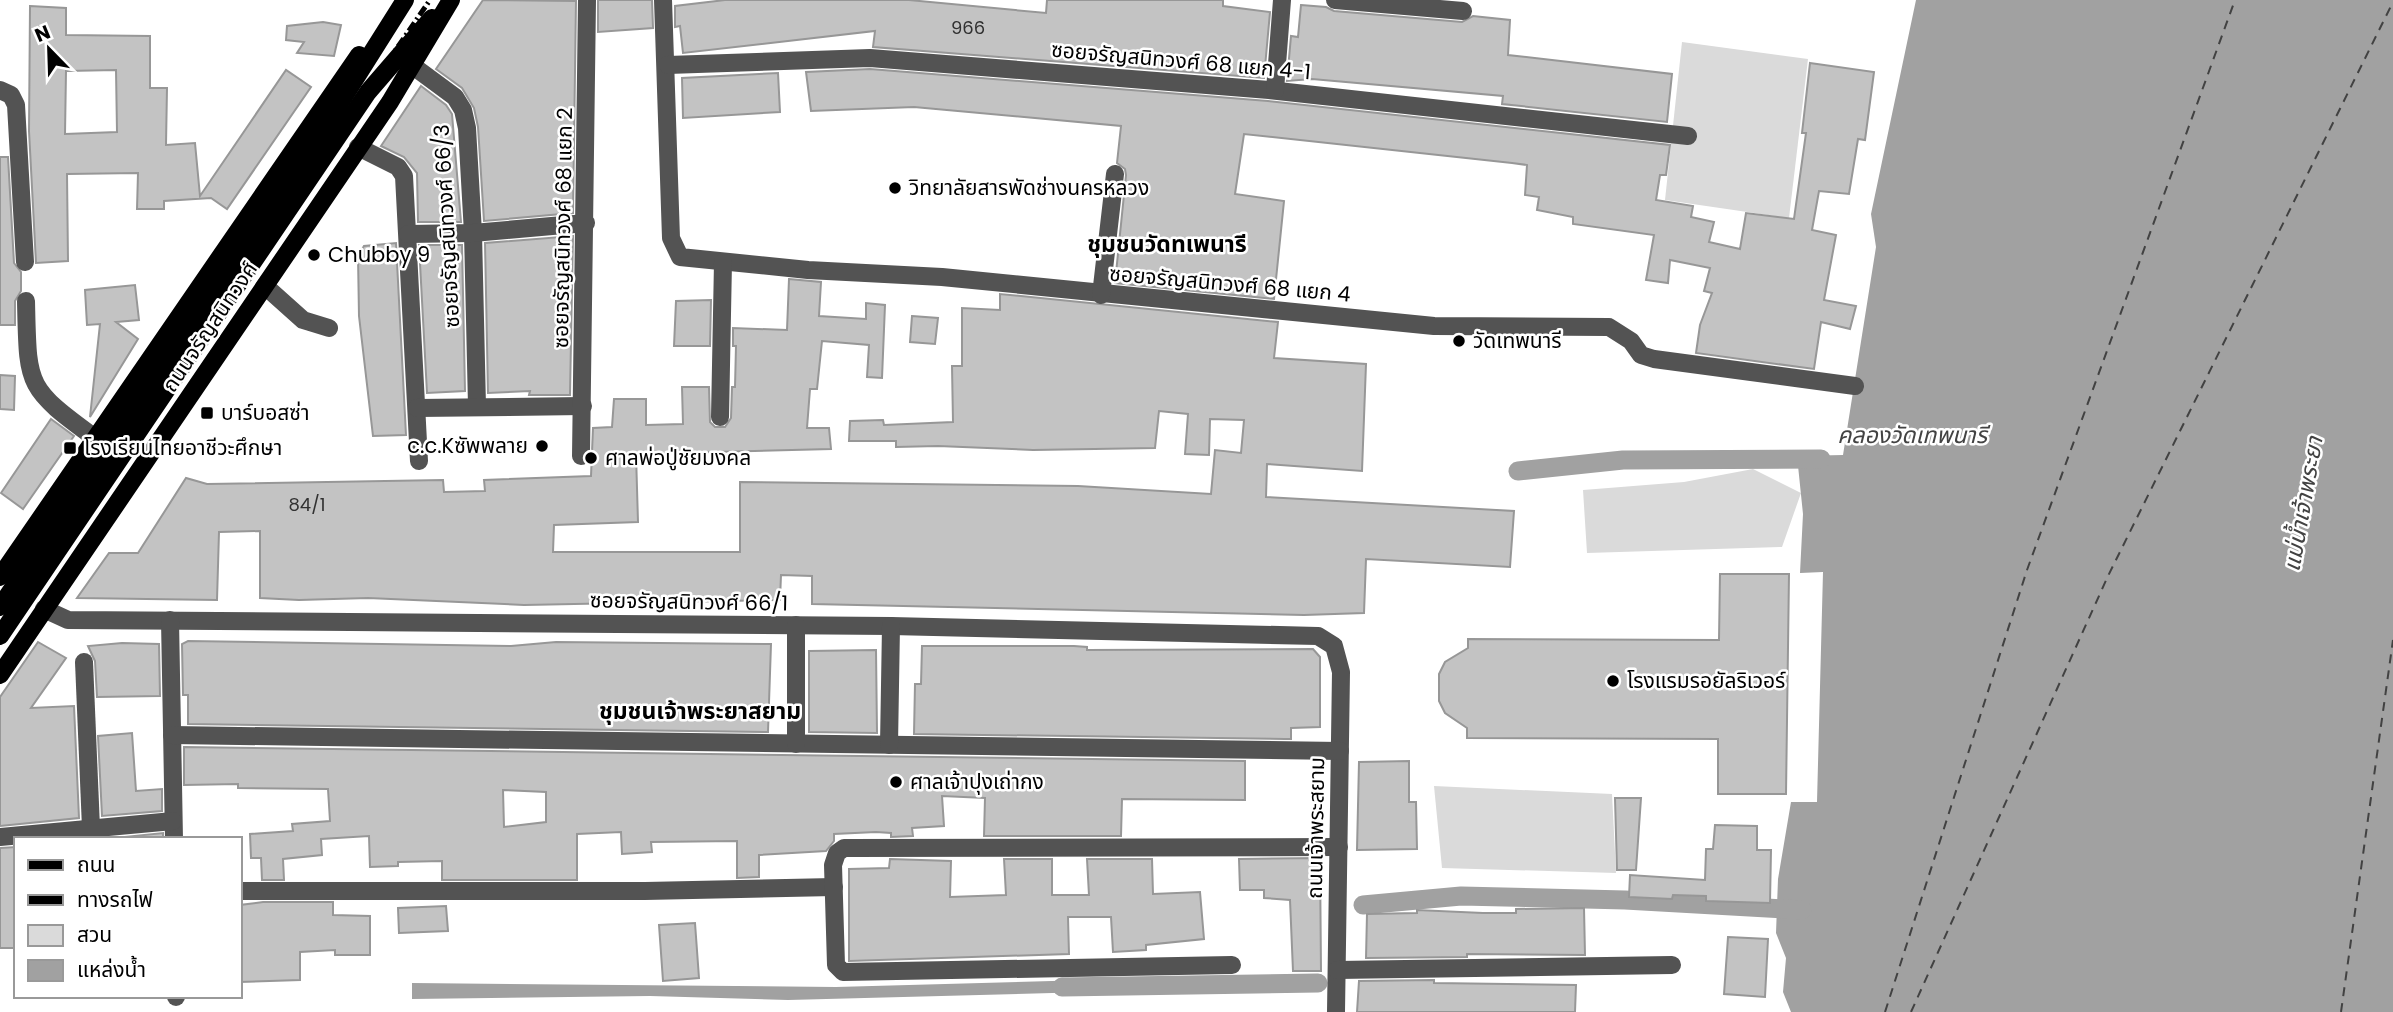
<svg xmlns="http://www.w3.org/2000/svg" width="2393" height="1012" font-family="Poppins,'Noto Sans Thai',sans-serif">
  <style>
    .green { fill: #dadada }
    .water { fill: #a1a1a1 }
    .lines { fill: none; stroke-linecap: round; stroke-linejoin: round }
    .canal { stroke: #a1a1a1; stroke-width: 19 }
    .ferry { stroke: #424242; stroke-width: 2; stroke-dasharray: 9 7; stroke-linecap: butt }
    .building { fill: #c3c3c3; stroke: #979797; stroke-width: 2; fill-rule: evenodd }
    .minor { stroke: #535353; stroke-width: 18 }
    .major { stroke: #000; stroke-width: 18 }
    .rail { stroke: #000; stroke-width: 5; stroke-dasharray: 10 3.5 2 3.5; stroke-linecap: butt }
    .poi-dot { fill: #000; stroke: #fff; stroke-width: 2.5 }
    .labels { text-anchor: middle; stroke-width: 5; stroke-linejoin: round; paint-order: stroke }
    .number-label { font-size: 18px; fill: #313131 }
    .street-label { font-size: 21px; fill: #000; stroke: #fff }
    .poi-label { font-size: 21px; fill: #000; stroke: #fff; text-anchor: start }
    .neighbourhood-label { font-size: 23px; font-weight: bold; fill: #000; stroke: #fff }
    .water-label { font-size: 23px; font-style: italic; fill: #424242; stroke: #fff }
  </style>
  <rect width="100%" height="100%" fill="#fff"/>
  <!-- green -->
  <g class="green">
    <polygon points="1682,42 1808,59 1789,218 1665,200"/>
    <polygon points="1753,469 1801,493 1782,547 1587,553 1583,490 1684,482"/>
    <polygon points="1434,786 1612,794 1616,873 1442,868"/>
  </g>
  <!-- water -->
  <g class="water">
    <polygon points="1916,0 2393,0 2393,1012 1791,1012 1783,992 1786,958 1776,933 1778,879 1791,802 1817,802 1823,572 1800,573 1803,514 1797,456 1843,455 1876,247 1871,214"/>
    <polygon points="1088,980 1089,992 788,1000 650,996 412,999 412,983 836,987"/>
  </g>
  <g class="lines">
    <!-- canal -->
    <g class="canal">
      <polyline points="1518,471 1623,460 1821,459"/>
      <polyline points="1363,905 1461,896 1625,900 1802,910"/>
      <polyline points="1062,987 1318,983"/>
    </g>
    <!-- ferry -->
    <g class="ferry">
      <polyline points="1885,1012 2027,570 2235,0"/>
      <polyline points="1911,1012 2108,576 2393,2"/>
      <polyline points="2341,1012 2393,640"/>
    </g>
  </g>
  <!-- building -->
  <g class="building">
    <polygon points="483,0 576,1 573,213 484,221 478,127 474,108 462,88 436,69"/>
    <polygon points="598,0 652,0 653,28 598,32"/>
    <polygon points="725,0 909,0 1046,13 1047,0 1223,0 1223,6 1270,12 1264,78 873,47 875,31 683,53 680,26 675,27 675,6"/>
    <polygon points="1301,5 1326,7 1334,11 1462,22 1473,16 1510,20 1508,55 1672,74 1667,122 1502,104 1503,96 1312,79 1287,81 1291,36 1298,37"/>
    <path d="M30 6 66 8V35L150 36V88H167L166 145 195 143 200 196 286 70 311 87 227 209 211 198 164 201V209H137L138 173 67 174 68 261 36 263 29 131ZM116 70 117 132 65 134 66 71Z"/>
    <polygon points="323,22 341,25 334,56 297,53 304,42 286,40 287,26"/>
    <polygon points="1810,63 1874,72 1865,140 1858,139 1849,194 1819,191 1812,230 1836,235 1824,300 1856,306 1850,329 1821,322 1814,369 1696,353 1700,325 1712,293 1704,291 1710,268 1670,260 1668,283 1646,280 1654,235 1573,224 1573,217 1537,210 1539,197 1525,195 1527,165 1512,163 1244,134 1235,194 1284,201 1274,299 1115,283 1126,175 1125,169 1117,163 1121,126 914,107 811,111 806,72 870,69 1268,101 1670,145 1666,175 1660,175 1656,200 1693,206 1691,217 1714,222 1709,242 1740,249 1746,213 1794,219 1806,133 1802,133"/>
    <polygon points="778,73 780,112 683,118 682,78"/>
    <polygon points="421,86 446,105 452,114 461,222 418,222 417,173 404,157 381,146"/>
    <polygon points="0,157 8,157 14,263 21,272 21,291 15,301 15,325 0,325"/>
    <polygon points="573,236 570,395 529,395 530,391 488,393 485,243"/>
    <polygon points="396,243 406,435 373,436 359,316 358,256 364,246"/>
    <polygon points="419,245 462,245 465,391 427,393"/>
    <polygon points="789,279 821,282 819,316 866,319 866,303 885,305 882,378 867,377 869,345 822,341 817,389 810,389 807,428 829,428 831,449 636,454 638,522 554,525 553,552 740,552 740,482 1078,486 1211,494 1215,450 1241,453 1244,420 1210,419 1209,455 1185,454 1188,414 1159,411 1155,448 1033,450 938,446 896,447 896,441 849,441 850,421 883,420 884,425 953,422 952,366 962,366 962,308 1000,310 1000,294 1278,322 1274,358 1366,364 1362,471 1267,464 1266,497 1514,511 1510,567 1366,559 1364,613 1304,615 812,604 812,576 781,575 780,600 524,605 368,598 299,600 260,598 260,531 219,532 217,600 77,598 109,553 138,553 186,478 207,484 443,480 444,492 485,491 484,480 591,476 593,428 612,427 614,399 646,399 646,425 683,424 682,387 709,387 710,422 715,427 725,427 731,418 732,387 735,387 736,346 733,346 733,328 787,330"/>
    <polygon points="135,285 139,320 116,322 138,339 90,417 100,324 87,325 85,290"/>
    <polygon points="711,300 710,346 674,346 676,301"/>
    <polygon points="912,316 938,318 935,344 910,342"/>
    <polygon points="0,375 15,376 14,410 0,409"/>
    <polygon points="51,419 74,436 23,509 1,493"/>
    <polygon points="1720,574 1789,574 1786,794 1718,794 1718,739 1467,738 1467,728 1445,713 1439,701 1439,674 1445,662 1468,648 1468,639 1719,640"/>
    <polygon points="188,641 511,646 556,642 771,644 768,732 188,724 188,695 183,695 182,644"/>
    <polygon points="38,642 66,658 31,708 74,706 79,818 0,826 0,697"/>
    <polygon points="122,643 159,644 160,696 97,697 95,661 88,646"/>
    <polygon points="922,646 1074,646 1087,647 1087,650 1313,649 1320,657 1320,727 1291,728 1291,739 1285,739 914,734 915,684 921,684"/>
    <polygon points="876,650 877,733 809,732 809,651"/>
    <polygon points="132,733 136,791 162,789 162,811 102,816 98,736"/>
    <path d="M184 747 1245 761V800L1122 799 1121 836H984L985 798 942 796 944 826 912 828 913 836 891 837V833L876 832 834 834V841L826 851 759 855V877L737 878V841L651 842 652 852 622 854 621 832 577 834V880H442V861L398 862V866L370 867 369 836 321 839 322 855 283 859 284 880H262L261 858H251L250 834 293 831 292 824 330 821 328 789 238 788V784L184 785ZM503 790 546 792V822L504 827Z"/>
    <polygon points="1409,761 1409,802 1416,802 1417,849 1357,850 1359,762"/>
    <polygon points="1615,798 1641,798 1636,870 1617,870"/>
    <polygon points="1715,825 1757,826 1757,850 1771,850 1770,903 1706,901 1706,896 1673,895 1672,899 1629,897 1630,875 1705,880 1706,849 1713,849"/>
    <polygon points="163,833 163,839 105,839"/>
    <polygon points="16,847 16,948 0,948 0,848"/>
    <polygon points="1320,858 1321,971 1293,971 1290,900 1264,898 1264,890 1240,890 1239,859"/>
    <polygon points="890,859 951,861 950,897 1006,895 1004,859 1052,859 1052,895 1089,895 1087,859 1152,859 1153,894 1200,892 1204,939 1146,945 1146,950 1113,952 1111,917 1068,917 1069,954 849,961 849,869 889,868"/>
    <polygon points="263,902 333,902 333,915 370,916 370,955 335,955 335,950 300,952 300,980 240,982 240,905"/>
    <polygon points="446,906 448,931 399,933 398,908"/>
    <polygon points="1584,908 1585,955 1467,954 1467,957 1366,958 1367,914 1417,913 1417,910 1483,913 1516,913 1516,909"/>
    <polygon points="695,923 699,978 663,981 659,925"/>
    <polygon points="1728,937 1768,939 1765,997 1724,994"/>
    <polygon points="1434,980 1434,983 1576,985 1575,1012 1357,1012 1359,981"/>
  </g>
  <g class="lines">
    <!-- minor -->
    <g class="minor">
      <polyline points="663,0 671,238 680,257 808,270 942,277 1434,326 1609,327 1631,341 1641,355 1654,359 1855,386"/>
      <polyline points="1335,0 1463,11"/>
      <polyline points="668,65 870,58 1269,90 1688,136"/>
      <polyline points="413,66 455,97 463,110 467,128 473,233 477,406"/>
      <polyline points="0,90 11,95 16,105 25,262"/>
      <polyline points="1275,90 1282,0"/>
      <polyline points="358,147 398,167 404,176 419,461"/>
      <polyline points="408,234 473,233 586,223"/>
      <polyline points="265,286 303,320 329,328"/>
      <polyline points="1101,295 1115,174"/>
      <path d="M26 301C28 386 25 387 95 438"/>
      <polyline points="417,408 583,406"/>
      <polyline points="720,417 723,262"/>
      <polyline points="581,456 587,0"/>
      <polyline points="44,609 68,620 891,626 1318,636 1334,646 1341,672 1336,1012"/>
      <polyline points="170,620 174,839"/>
      <polyline points="84,662 91,828"/>
      <polyline points="172,735 1340,751"/>
      <polyline points="796,744 796,625"/>
      <polyline points="889,745 891,626"/>
      <polyline points="0,837 173,821"/>
      <polyline points="240,891 645,891 834,887"/>
      <polyline points="1232,965 843,972 836,965 833,865 837,853 844,848 1339,847"/>
      <polyline points="1337,970 1672,965"/>
      <polyline points="176,996 176,997"/>
    </g>
    <!-- major -->
    <g class="major">
      <polyline points="0,577 359,55"/>
      <polyline points="0,607 311,149 405,0"/>
      <polyline points="0,636 368,92 432,18"/>
      <polyline points="0,675 390,102 451,0"/>
    </g>
    <!-- rail -->
    <g class="rail">
      <polyline points="0,601 408,0"/>
      <polyline points="0,626 430,0"/>
    </g>
  </g>
  <!-- markers -->
  <g class="poi-dot">
    <circle cx="895" cy="188" r="7"/>
    <circle cx="314" cy="255" r="7"/>
    <circle cx="1459" cy="341" r="7"/>
    <rect x="200" y="406" width="14" height="14" rx="3.5"/>
    <circle cx="542" cy="446" r="7"/>
    <rect x="63" y="441" width="14" height="14" rx="3.5"/>
    <circle cx="591" cy="458" r="7"/>
    <circle cx="1613" cy="681" r="7"/>
    <circle cx="896" cy="782" r="7"/>
  </g>
  <g class="labels">
    <!-- number labels -->
    <g class="number-label">
      <text x="968" y="34">966</text>
      <text x="307" y="511">84/1</text>
    </g>
    <!-- street labels -->
    <g class="street-label">
      <text transform="translate(1181 61) rotate(5)" y="7">ซอยจรัญสนิทวงศ์ 68 แยก 4-1</text>
      <text transform="translate(447 226) rotate(-93)" y="7">ซอยจรัญสนิทวงศ์ 66/3</text>
      <text transform="translate(563 228) rotate(-89)" y="7">ซอยจรัญสนิทวงศ์ 68 แยก 2</text>
      <text transform="translate(1230 284) rotate(5)" y="7">ซอยจรัญสนิทวงศ์ 68 แยก 4</text>
      <text transform="translate(210 327) rotate(-56)" y="7">ถนนจรัญสนิทวงศ์</text>
      <text transform="translate(689 602) rotate(1)" y="7">ซอยจรัญสนิทวงศ์ 66/1</text>
      <text transform="translate(1316 828) rotate(-89)" y="7">ถนนเจ้าพระสยาม</text>
    </g>
    <!-- poi labels -->
    <g class="poi-label">
      <text x="909" y="195">วิทยาลัยสารพัดช่างนครหลวง</text>
      <text x="328" y="262">Chubby 9</text>
      <text x="1473" y="348">วัดเทพนารี</text>
      <text x="221" y="420">บาร์บอสซ่า</text>
      <text x="528" y="453" text-anchor="end">c.c.Kซัพพลาย</text>
      <text x="84" y="455">โรงเรียนไทยอาชีวะศึกษา</text>
      <text x="605" y="465">ศาลพ่อปู่ชัยมงคล</text>
      <text x="1627" y="688">โรงแรมรอยัลริเวอร์</text>
      <text x="910" y="789">ศาลเจ้าปุงเถ่ากง</text>
    </g>
    <!-- neighbourhood labels -->
    <g class="neighbourhood-label">
      <text x="1167" y="252">ชุมชนวัดทเพนารี</text>
      <text x="700" y="719">ชุมชนเจ้าพระยาสยาม</text>
    </g>
    <!-- water labels -->
    <g class="water-label">
      <text x="1912" y="443">คลองวัดเทพนารี</text>
      <text transform="translate(2303 504) rotate(-80)" y="8">แม่น้ำเจ้าพระยา</text>
    </g>
  </g>
  <!-- legend -->
  <rect x="14" y="837" width="228" height="161" fill="#ffffff" stroke="#999999" stroke-width="2"/>
  <rect x="28" y="860" width="35" height="10" fill="#000000" stroke="#999999" stroke-width="2"/>
  <text x="77" y="872" font-size="21" fill="#000000">ถนน</text>
  <rect x="28" y="895" width="35" height="10" fill="#000000" stroke="#999999" stroke-width="2"/>
  <text x="77" y="907" font-size="21" fill="#000000">ทางรถไฟ</text>
  <rect x="28" y="925" width="35" height="21" fill="#dadada" stroke="#999999" stroke-width="2"/>
  <text x="77" y="942" font-size="21" fill="#000000">สวน</text>
  <rect x="28" y="960" width="35" height="21" fill="#a1a1a1" stroke="#999999" stroke-width="2"/>
  <text x="77" y="977" font-size="21" fill="#000000">แหล่งน้ำ</text>
  <!-- north arrow -->
  <g transform="translate(49 49) rotate(337)" stroke="#ffffff" stroke-width="5" paint-order="stroke">
  <path d="M0-5L12 26L0 18L-12 26Z" fill="#000000"/>
  <text y="-10" font-size="19" font-weight="bold" text-anchor="middle" fill="#000000">N</text>
  </g>
</svg>
